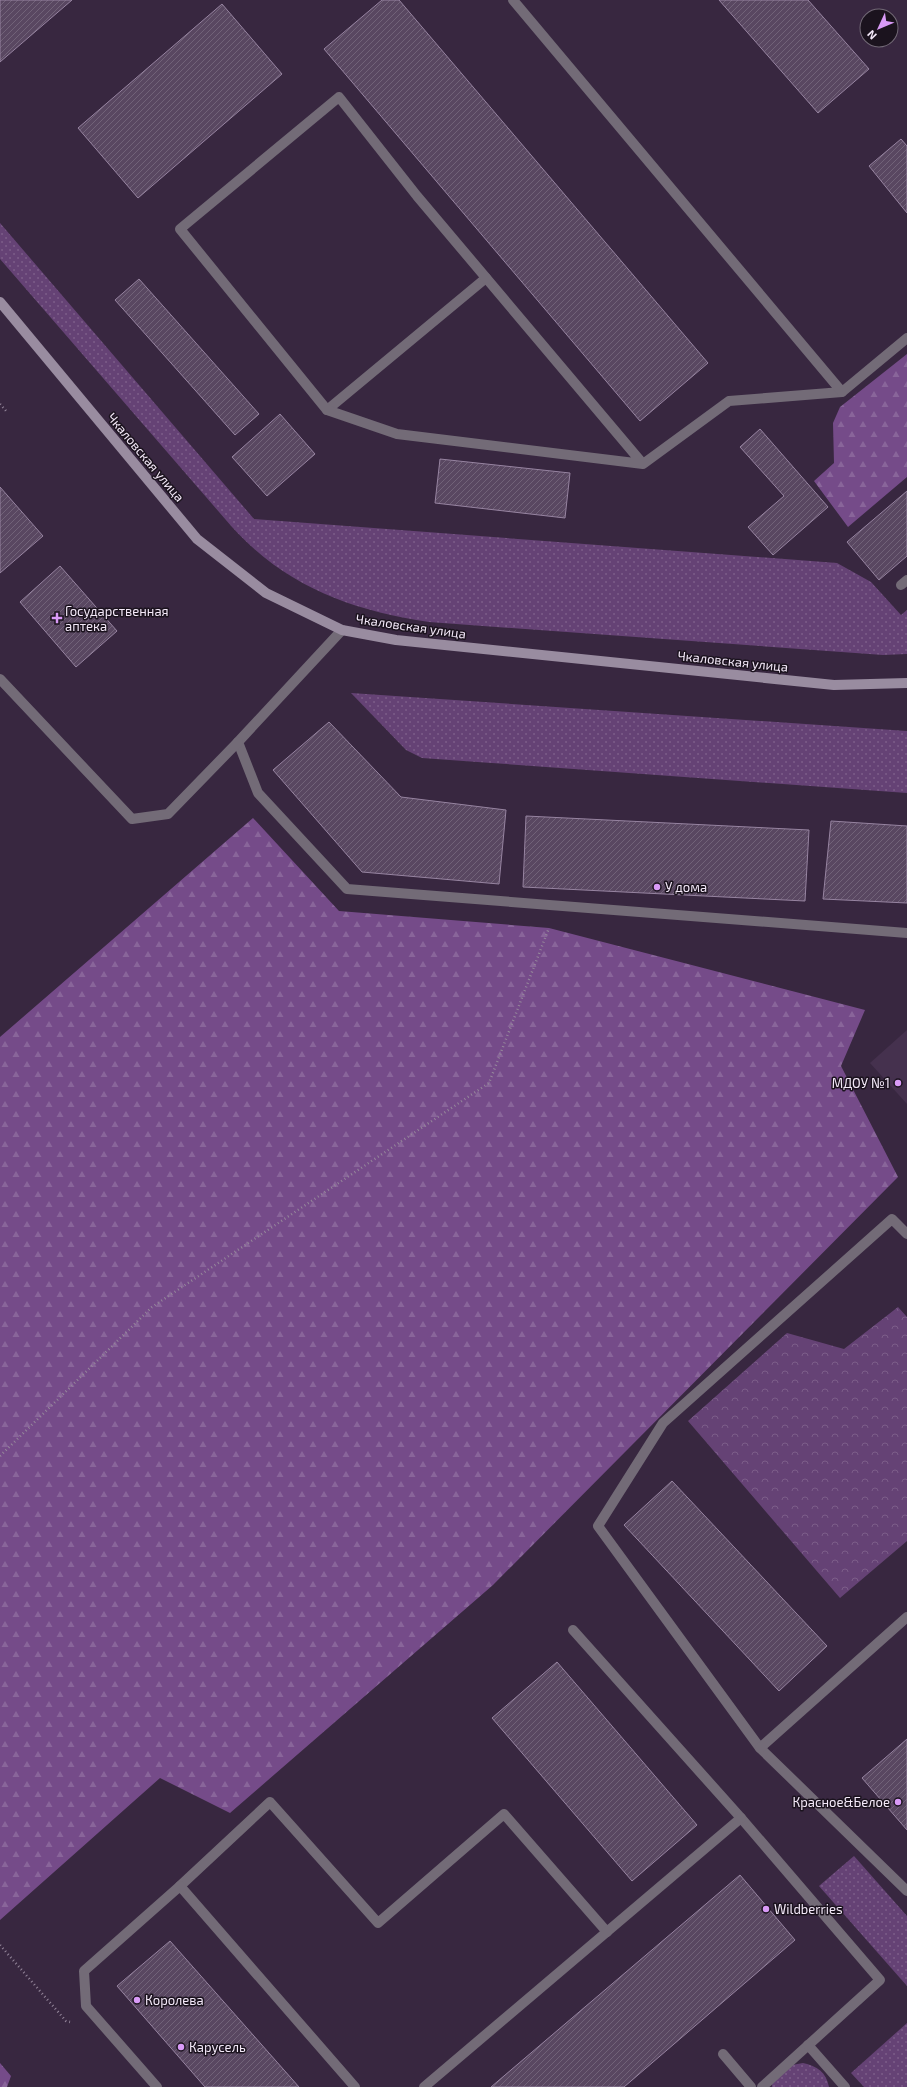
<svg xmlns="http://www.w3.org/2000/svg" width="907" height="2087" font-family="'Exo 2',sans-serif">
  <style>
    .built { fill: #45314e }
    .grass { fill: url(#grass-dots) }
    .forest { fill: url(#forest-firs) }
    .park { fill: url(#park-crowns) }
    .building { fill: url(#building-hatch); stroke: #9784a1 }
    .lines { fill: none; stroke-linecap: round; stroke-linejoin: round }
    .path { stroke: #95879b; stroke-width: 2.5; stroke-dasharray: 1 3; stroke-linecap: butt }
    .lane { stroke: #736b77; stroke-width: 10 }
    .street { stroke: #736b77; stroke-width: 10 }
    .secondary { stroke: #998ca0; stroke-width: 10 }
    .poi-dot { fill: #d99af7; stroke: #1b131e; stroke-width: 1.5 }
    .labels { text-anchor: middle; stroke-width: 3; stroke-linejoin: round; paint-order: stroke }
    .street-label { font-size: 13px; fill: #f4e9f9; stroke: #1b131e }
    .poi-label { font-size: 13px; fill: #f4e9f9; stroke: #1b131e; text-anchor: start }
  </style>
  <defs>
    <pattern id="grass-dots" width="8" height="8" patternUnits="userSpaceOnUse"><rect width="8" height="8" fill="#654275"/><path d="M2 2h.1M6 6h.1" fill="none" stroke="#7c5d89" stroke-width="1.8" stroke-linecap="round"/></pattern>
    <pattern id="forest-firs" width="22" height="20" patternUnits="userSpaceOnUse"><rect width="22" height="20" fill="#754b89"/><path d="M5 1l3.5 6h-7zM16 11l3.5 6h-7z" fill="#89659a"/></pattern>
    <pattern id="park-crowns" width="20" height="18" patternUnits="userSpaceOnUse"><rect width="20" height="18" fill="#654275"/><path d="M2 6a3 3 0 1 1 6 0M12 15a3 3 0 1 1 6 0" fill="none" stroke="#7c5d89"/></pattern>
    <pattern id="building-hatch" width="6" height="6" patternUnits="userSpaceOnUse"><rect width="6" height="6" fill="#594761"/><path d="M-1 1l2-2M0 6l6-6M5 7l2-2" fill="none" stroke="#716278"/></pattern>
  </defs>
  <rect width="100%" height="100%" fill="#382740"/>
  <!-- built -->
  <polygon class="built" points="907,1030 907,1104 870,1063"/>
  <!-- grass -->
  <g class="grass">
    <path d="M0 223 254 519 837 563 871 582 901 615 907 610V654L883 655 429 622C351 610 287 587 232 527L0 259Z"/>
    <polygon points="351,693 907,731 907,793 422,758 406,750"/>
    <polygon points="854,1856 907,1916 907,1986 819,1886"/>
    <polygon points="907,2023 907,2087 864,2087 851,2073"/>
    <path d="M803 2063C817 2066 826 2072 829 2087H772V2084L792 2065Z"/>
  </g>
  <!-- forest -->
  <g class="forest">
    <polygon points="907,354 907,477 848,527 814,481 834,463 833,423 840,407"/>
    <polygon points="253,818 339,911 549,928 865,1010 841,1066 898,1177 493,1585 230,1813 160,1778 0,1920 0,1037"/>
    <polygon points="0,2063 11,2076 7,2087 0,2087"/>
  </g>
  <!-- park -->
  <polygon class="park" points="898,1307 907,1317 907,1541 840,1598 688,1421 787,1333 844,1349"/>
  <!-- building -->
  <g class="building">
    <polygon points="0,0 72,0 0,62"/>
    <polygon points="382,0 399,0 708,363 640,421 324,49"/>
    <polygon points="719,0 808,0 869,69 818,113"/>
    <polygon points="222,4 282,74 138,198 78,128"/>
    <polygon points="901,139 907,146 907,213 869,166"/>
    <polygon points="139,279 259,414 235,435 115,300"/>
    <polygon points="280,414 315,454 267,496 232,457"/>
    <polygon points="760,429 828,507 773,555 748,527 784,496 740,447"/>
    <polygon points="440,459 570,473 565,518 435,503"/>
    <polygon points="0,487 43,536 0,573"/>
    <polygon points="907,491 907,556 879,580 847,542"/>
    <polygon points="60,566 117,631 76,667 20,602"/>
    <polygon points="329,722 401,797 506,810 499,884 362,872 273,770"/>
    <polygon points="526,816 809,830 805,901 523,887"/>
    <polygon points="831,821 907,826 907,903 823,899"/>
    <polygon points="672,1481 827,1646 779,1691 624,1525"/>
    <polygon points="557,1662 697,1825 632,1881 492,1718"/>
    <polygon points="907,1739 907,1830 862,1778"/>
    <polygon points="740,1875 795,1940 624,2087 491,2087"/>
    <polygon points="170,1941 299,2087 205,2087 117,1986"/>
  </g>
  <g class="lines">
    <!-- path -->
    <g class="path">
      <polyline points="0,404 7,412"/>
      <polyline points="0,1456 152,1307 489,1083 549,928"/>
      <polyline points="0,1945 66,2021 70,2022"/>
    </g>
    <!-- lane -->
    <g class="lane">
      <polyline points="327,410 486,278"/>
      <polyline points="643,464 417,196 339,97 180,229 327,410 397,434 643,464 729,401 842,392"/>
      <polyline points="901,585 907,580"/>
      <polyline points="342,630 238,742 258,793 347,889 907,933"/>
      <polyline points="0,679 132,819 168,814 238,742"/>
      <polyline points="907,1234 892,1219 663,1423 598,1526 760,1748 907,1891"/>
      <polyline points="573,1630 741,1818 880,1980 762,2087"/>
      <polyline points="760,1748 907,1617"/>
      <polyline points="180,1886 270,1802 378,1923 504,1814 607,1932"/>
      <polyline points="808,2045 845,2087"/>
      <polyline points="723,2054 751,2087"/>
      <polyline points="157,2087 86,2006 84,1971 180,1886 355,2087"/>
      <polyline points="424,2087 741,1818"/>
    </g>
    <!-- street -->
    <polyline class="street" points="513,0 842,392 907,338"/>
    <!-- secondary -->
    <polyline class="secondary" points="0,302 197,539 266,593 342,630 396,640 834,685 907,683"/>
  </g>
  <!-- markers -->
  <g class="poi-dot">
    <path d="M55 612h4v4h4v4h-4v4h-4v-4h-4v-4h4z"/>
    <circle cx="657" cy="887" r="4"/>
    <circle cx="898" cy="1083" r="4"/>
    <circle cx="898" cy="1802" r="4"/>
    <circle cx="766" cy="1909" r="4"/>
    <circle cx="137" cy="2000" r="4"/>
    <circle cx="181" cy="2047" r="4"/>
  </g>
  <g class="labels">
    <!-- street labels -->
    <g class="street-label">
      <text transform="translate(146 457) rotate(50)" y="5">Чкаловская улица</text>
      <text transform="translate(411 626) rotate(8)" y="5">Чкаловская улица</text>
      <text transform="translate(733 661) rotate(6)" y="5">Чкаловская улица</text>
    </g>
    <!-- poi labels -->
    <g class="poi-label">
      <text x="65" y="616">Государственная<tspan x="65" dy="15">аптека</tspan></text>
      <text x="665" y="892">У дома</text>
      <text x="890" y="1088" text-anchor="end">МДОУ №1</text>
      <text x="890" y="1807" text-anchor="end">Красное&amp;Белое</text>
      <text x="774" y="1914">Wildberries</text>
      <text x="145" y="2005">Королева</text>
      <text x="189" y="2052">Карусель</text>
    </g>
  </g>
  <!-- north arrow -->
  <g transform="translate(879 28) rotate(226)"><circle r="19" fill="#1b131e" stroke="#726976"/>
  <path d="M0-3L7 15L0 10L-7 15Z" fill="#d99af7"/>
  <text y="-6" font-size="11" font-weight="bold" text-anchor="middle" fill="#f4e9f9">N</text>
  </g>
</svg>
